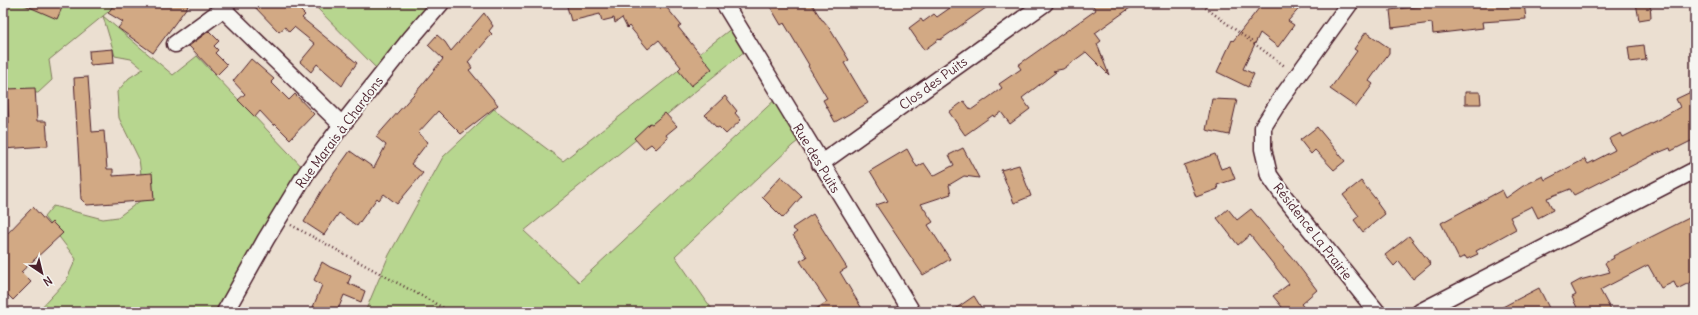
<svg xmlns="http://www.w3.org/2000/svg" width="1698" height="315" font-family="Delius,sans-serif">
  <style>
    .green { fill: #b7d68f; stroke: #807a5d }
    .building { fill: #d2a984; stroke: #4a1f2b }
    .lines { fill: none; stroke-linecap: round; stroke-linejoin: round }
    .minor-casing { stroke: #4a1f2b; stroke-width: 19 }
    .path { stroke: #4a1f2b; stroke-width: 2.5; stroke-dasharray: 1 3; stroke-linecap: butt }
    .minor { stroke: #f6f6f2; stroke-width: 16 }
    .labels { text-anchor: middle; stroke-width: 4; stroke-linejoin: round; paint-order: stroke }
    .street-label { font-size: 13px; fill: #4a1f2b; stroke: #f6f6f2 }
  </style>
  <rect width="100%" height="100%" fill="#ebdfd1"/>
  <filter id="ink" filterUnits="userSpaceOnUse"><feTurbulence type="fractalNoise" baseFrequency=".025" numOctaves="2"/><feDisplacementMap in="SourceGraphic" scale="8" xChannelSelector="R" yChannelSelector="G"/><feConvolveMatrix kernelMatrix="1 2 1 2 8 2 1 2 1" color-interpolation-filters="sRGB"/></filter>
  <g filter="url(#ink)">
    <!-- green -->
    <g class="green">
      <polygon points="3,3 119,3 103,16 173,75 197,56 307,172 225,312 37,312 66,281 76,259 44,217 53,206 103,219 118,217 144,198 139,159 119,118 117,92 129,78 143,69 131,59 115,56 103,16 49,60 52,80 38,93 7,91 3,103"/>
      <polygon points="312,3 441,3 382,74"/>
      <polygon points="737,24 751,46 524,231 579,282 780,95 805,136 793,145 675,256 714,312 365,312 389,255 443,157 494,109 563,161"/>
    </g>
    <!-- building -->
    <g class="building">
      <polygon points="20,3 64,3 57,19"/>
      <polygon points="115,3 190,3 153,53 118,28 123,22 108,13"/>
      <polygon points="251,3 293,3 305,15 302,18 357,63 349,74 342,86 317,64 311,72 300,62 315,44 294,27 289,32 285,27 279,32"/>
      <polygon points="566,3 663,3 681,25 678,27 712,69 691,86 678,70 681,67 659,40 648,49 629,26 627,28 622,18 615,23 614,18 602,21 600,14 571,21"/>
      <polygon points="768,3 811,3 822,20 823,20 828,26 849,60 844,63 868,103 835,122 823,100 827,98 808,66 809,65 784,23 781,25"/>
      <polygon points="957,3 993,3 940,40 939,39 924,50 909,28 921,19 923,22 934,14 937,17"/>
      <polygon points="1091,3 1137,3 1095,33 1101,41 1097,44 1109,75 1086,52 1063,69 1053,71 1056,72 1022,98 1030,109 1010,124 1001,112 994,117 993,115 965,135 949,112 964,101 971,110 1002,88 999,84 1021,69 1018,65 1096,10"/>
      <polygon points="1263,3 1304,3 1288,21 1294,25 1278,47 1260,33 1243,69 1254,74 1248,87 1217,72 1232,40 1233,41"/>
      <polygon points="1446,3 1524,3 1526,19 1482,22 1483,28 1433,34 1432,23 1392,28 1390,10"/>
      <polygon points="1636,3 1650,3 1651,18 1639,20"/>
      <polygon points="484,13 493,26 489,31 492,34 468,62 472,68 469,70 498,105 461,134 438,111 418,133 428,142 411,164 423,173 397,204 384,194 379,200 377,198 357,226 339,213 324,235 304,222 322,190 350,151 374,168 386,145 376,137 421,86 443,59 428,45 437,35 445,42 451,51"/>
      <polygon points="209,31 219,41 214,46 218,50 215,53 227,65 217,75 189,46"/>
      <polygon points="1366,32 1389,48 1389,53 1369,81 1373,84 1356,107 1330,89 1357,51 1354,49"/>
      <polygon points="1644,45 1646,60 1630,62 1628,47"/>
      <polygon points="113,49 114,63 90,65 89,51"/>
      <polygon points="251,59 274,79 271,82 289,100 295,94 314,114 290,139 275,124 274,126 260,111 255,117 238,100 245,94 233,81"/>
      <polygon points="88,77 92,132 104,131 107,169 113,169 113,176 152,173 154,200 87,205 81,199 74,78"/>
      <polygon points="35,88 37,121 46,121 48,146 3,149 3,123 9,123 7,89"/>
      <polygon points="1695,90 1695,139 1671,151 1670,148 1653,155 1574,195 1570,189 1547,198 1553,210 1538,218 1532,206 1510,217 1516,229 1476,251 1478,254 1467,259 1465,256 1459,259 1441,223 1502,190 1506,198 1523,186 1543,176 1545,180 1585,159 1588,164 1615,150 1609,139 1621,133 1623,137 1663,117 1680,107 1676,99"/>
      <polygon points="1465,92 1480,92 1481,104 1465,104"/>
      <polygon points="725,96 737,111 735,113 741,120 726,134 719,127 717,128 705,115"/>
      <polygon points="1212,99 1237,100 1229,135 1206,130"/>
      <polygon points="665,113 677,126 666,135 668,138 656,149 651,144 644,149 634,138 650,123 652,124"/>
      <polygon points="1317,127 1345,161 1334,170 1315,150 1311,154 1300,140"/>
      <polygon points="963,148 979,178 964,176 949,185 951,194 921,204 933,222 928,225 950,259 923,275 876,205 888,201 870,171 907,149 917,167 924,163 933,176 954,165 949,155"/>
      <polygon points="1215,154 1221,169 1230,166 1235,179 1217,185 1218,189 1196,197 1184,165"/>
      <polygon points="1019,165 1031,196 1014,203 1001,170"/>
      <polygon points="781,176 802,196 783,218 762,197"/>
      <polygon points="1361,181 1378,202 1377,203 1385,214 1363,232 1354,220 1359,216 1343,195"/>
      <polygon points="33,207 49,225 52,222 63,233 21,272 31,282 13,300 3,290 3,238"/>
      <polygon points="1228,209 1237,220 1251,209 1294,260 1317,290 1301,304 1308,312 1286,312 1273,296 1289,284 1250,235 1238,245 1217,218"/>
      <polygon points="813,214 847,268 840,272 864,312 811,312 827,302 800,261 807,257 793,235 797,232 792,228"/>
      <polygon points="1695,215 1695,280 1677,289 1674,282 1661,288 1648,265 1600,290 1612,312 1579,312 1572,297 1576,295 1571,285 1580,280 1610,272 1605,263 1614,258 1613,256"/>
      <polygon points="1409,236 1431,264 1413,279 1399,261 1394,266 1385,255"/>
      <polygon points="322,262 330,267 351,276 348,283 365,291 361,302 344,295 337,312 311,312 322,285 314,280"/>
      <polygon points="1539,288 1551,312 1493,312"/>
      <polygon points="974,296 984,312 951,312"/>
    </g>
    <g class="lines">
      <!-- minor casing -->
      <g class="minor-casing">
        <g id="minor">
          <polyline points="724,3 912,312"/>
          <polyline points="1350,3 1280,100 1263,127 1263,149 1269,175 1286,199 1377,312"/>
          <polyline points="175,44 223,9 342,125"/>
          <polyline points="820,164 1045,3"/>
          <polyline points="225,312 266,239 307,172 342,125 411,38 441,3"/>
          <polyline points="1420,312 1695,170"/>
        </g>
      </g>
      <!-- path -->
      <g class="path">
        <polyline points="1199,3 1286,67"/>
        <polyline points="291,225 451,312"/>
      </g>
      <!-- minor -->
      <use href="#minor" class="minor"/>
    </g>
  </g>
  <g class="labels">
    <!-- street labels -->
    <g class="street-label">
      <text transform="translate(933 83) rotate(-36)" y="5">Clos des Puits</text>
      <text transform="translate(339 132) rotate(-53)" y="5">Rue Marais à Chardons</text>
      <text transform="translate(817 158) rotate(59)" y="5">Rue des Puits</text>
      <text transform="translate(1313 231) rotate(52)" y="5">Résidence La Prairie</text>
    </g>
  </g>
  <!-- margin -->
  <rect width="1698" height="315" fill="none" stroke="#f6f6f2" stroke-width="16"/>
  <rect x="8" y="8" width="1682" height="299" fill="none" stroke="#4a1f2b" stroke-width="1.5" filter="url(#ink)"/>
  <!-- north arrow -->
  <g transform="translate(42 273) rotate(145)" stroke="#f6f6f2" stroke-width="3" paint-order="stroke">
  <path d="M0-3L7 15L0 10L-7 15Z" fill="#4a1f2b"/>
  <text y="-6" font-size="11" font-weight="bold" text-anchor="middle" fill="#4a1f2b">N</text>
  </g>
</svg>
